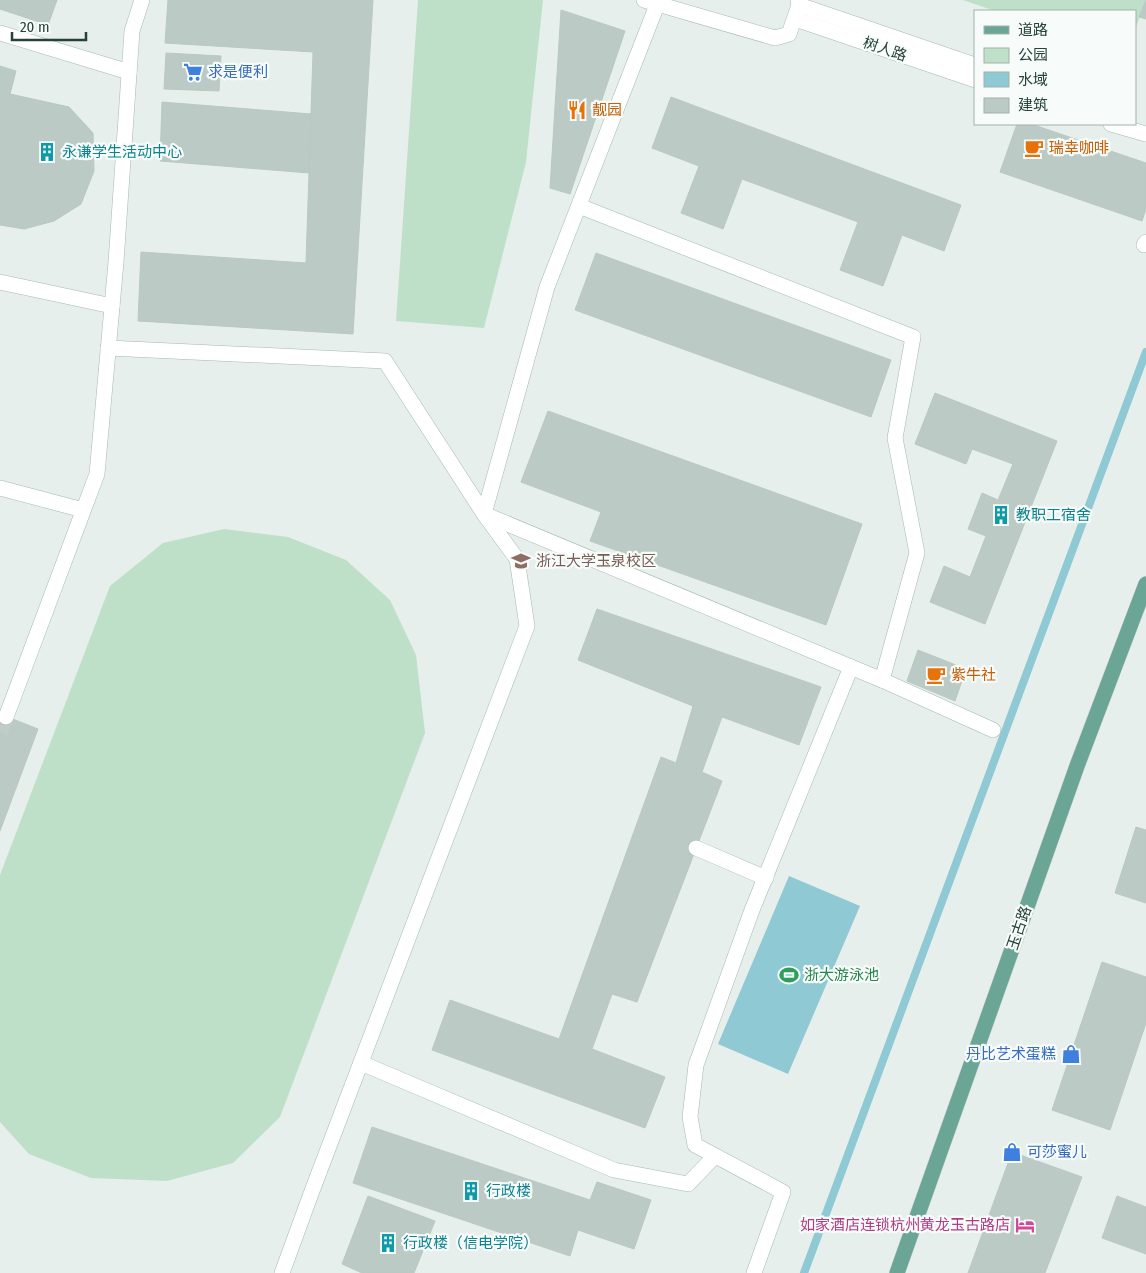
<svg xmlns="http://www.w3.org/2000/svg" width="1146" height="1273" font-family="'Fira Sans Condensed','Noto Sans SC',sans-serif">
  <style>
    .green { fill: #bfe0c8 }
    .water { fill: #8ec9d4 }
    .lines { fill: none; stroke-linecap: round; stroke-linejoin: round }
    .stream { stroke: #8ec9d4; stroke-width: 8 }
    .building { fill: #bbcac4; stroke: #b8c9c2 }
    .minor-tunnel { stroke: #bfccc8; stroke-width: 15; stroke-dasharray: 15 8; stroke-linecap: butt }
    .minor-casing { stroke: #a8b8b2; stroke-width: 16 }
    .major-casing { stroke: #c2cac8; stroke-width: 16 }
    .minor { stroke: #fff; stroke-width: 15 }
    .major { stroke: #6aa596; stroke-width: 15 }
    .labels { text-anchor: middle; stroke-width: 4.5; stroke-linejoin: round; paint-order: stroke }
    .street-label { font-size: 15px; fill: #24423a; stroke: #f7fbf9 }
    .shop-label { font-size: 15px; fill: #366cbe; stroke: #f7fbf9; text-anchor: start }
    .food-label { font-size: 15px; fill: #c56008; stroke: #f7fbf9; text-anchor: start }
    .culture-label { font-size: 15px; fill: #0d838f; stroke: #f7fbf9; text-anchor: start }
    .education-label { font-size: 15px; fill: #785e54; stroke: #f7fbf9; text-anchor: start }
    .leisure-label { font-size: 15px; fill: #27864d; stroke: #f7fbf9; text-anchor: start }
    .hotel-label { font-size: 15px; fill: #b23c85; stroke: #f7fbf9; text-anchor: end }
  </style>
  <rect width="100%" height="100%" fill="#e6efeb"/>
  <!-- green -->
  <g class="green">
    <polygon points="418,0 543,0 526,162 484,328 396,321"/>
    <polygon points="963,0 1146,0 1135,30 1135,11 995,11"/>
    <polygon points="224,529 288,537 346,560 390,600 416,655 425,733 280,1117 233,1163 167,1181 91,1178 29,1154 0,1122 0,875 110,586 163,543"/>
  </g>
  <!-- water -->
  <polygon class="water" points="789,876 860,906 788,1074 718,1044"/>
  <g class="lines">
    <!-- stream -->
    <polyline class="stream" points="804,1273 1146,352"/>
  </g>
  <!-- building -->
  <g class="building">
    <polygon points="0,0 57,0 48,25 0,9"/>
    <polygon points="168,0 373,0 353,334 138,321 141,252 306,263 313,52 165,43"/>
    <polygon points="1146,0 1146,19 1139,17"/>
    <polygon points="561,10 625,31 570,194 550,188"/>
    <polygon points="166,53 221,56 219,91 164,89"/>
    <polygon points="0,66 16,71 10,94 69,107 93,133 94,171 81,204 54,221 24,229 0,225"/>
    <polygon points="671,97 961,205 944,251 902,235 883,286 840,270 858,222 742,179 723,229 681,213 699,166 652,148"/>
    <polygon points="162,102 311,114 309,173 160,161"/>
    <polygon points="1017,124 1031,124 1146,163 1146,209 1142,221 1000,172"/>
    <polygon points="596,253 891,360 871,417 575,310"/>
    <polygon points="935,393 1057,441 985,624 930,602 944,566 970,577 986,536 968,529 982,493 998,500 1013,464 972,449 966,464 915,444"/>
    <polygon points="548,411 862,524 826,625 590,541 601,512 521,482"/>
    <polygon points="597,609 821,687 799,745 722,717 702,772 722,781 637,1002 612,994 592,1049 665,1077 645,1128 432,1050 450,1000 559,1039 661,757 676,763 693,706 578,660"/>
    <polygon points="918,650 966,669 955,701 907,681"/>
    <polygon points="0,714 38,729 0,831"/>
    <polygon points="1136,827 1146,830 1146,903 1115,893"/>
    <polygon points="1102,962 1146,977 1146,1023 1110,1130 1052,1110"/>
    <polygon points="372,1127 590,1200 597,1182 651,1200 634,1249 578,1230 570,1256 353,1183"/>
    <polygon points="1012,1152 1082,1177 1045,1273 968,1273"/>
    <polygon points="368,1196 435,1221 414,1273 362,1273 342,1264"/>
    <polygon points="1117,1196 1146,1207 1146,1254 1102,1238"/>
  </g>
  <g class="lines">
    <!-- minor-tunnel -->
    <polyline class="minor-tunnel" points="0,733 6,717"/>
    <!-- minor casing -->
    <g class="minor-casing">
      <g id="minor">
        <polyline points="644,0 775,38 789,34 799,5 798,0"/>
        <polyline points="799,5 975,65"/>
        <polyline points="795,19 975,80"/>
        <polyline points="0,33 129,72"/>
        <polyline points="1111,124 1146,134"/>
        <polyline points="579,206 913,337 895,438 917,553 882,680"/>
        <polyline points="1144,245 1146,242"/>
        <polyline points="0,282 112,306"/>
        <polyline points="108,348 385,361 484,514 882,680 993,730"/>
        <polyline points="0,488 83,510"/>
        <polyline points="6,717 97,474 116,262 132,31 142,0"/>
        <polyline points="696,848 766,878"/>
        <polyline points="361,1063 614,1170 688,1184 715,1156"/>
        <polyline points="282,1273 312,1191 527,626 517,559 484,514 547,287 657,5"/>
        <polyline points="754,1273 783,1192 695,1145 690,1117 696,1065 752,910 851,667"/>
      </g>
    </g>
    <!-- major casing -->
    <g class="major-casing">
      <polyline id="major" points="897,1273 1077,766 1146,584"/>
    </g>
    <!-- minor -->
    <use href="#minor" class="minor"/>
    <!-- major -->
    <use href="#major" class="major"/>
  </g>
  <!-- icons -->
  <defs>
    <g id="supermarket-bare" transform="scale(1.5)"><path d="M-6-5.5h2.5l.6 2H6L4.5 2H-2.5L-4.4-4H-6ZM-1.5 3.2a1.3 1.3 0 1 0 .1 0ZM3 3.2a1.3 1.3 0 1 0 .1 0Z" fill="#3f7fe0" stroke="#f7fbf9" stroke-width="2.5" paint-order="stroke"/></g>
    <g id="restaurant-bare" transform="scale(1.5)"><path d="M-5-6h1v4h1v-4h1v4h1v-4h1v5L-1.5 .5V6h-2V.5L-5-1ZM5-6V6H3V1.5H1.5Q1.5-4 5-6Z" fill="#e8710a" stroke="#f7fbf9" stroke-width="2.5" paint-order="stroke"/></g>
    <g id="cafe-bare" transform="scale(1.5)"><path d="M-5.5-4.5H6V0H3Q3 3.5 0 3.5H-2.5Q-5.5 3.5-5.5 0ZM3-3.2v2h1.7v-2ZM-6 4.5H4V6H-6Z" fill="#e8710a" stroke="#f7fbf9" stroke-width="2.5" paint-order="stroke"/></g>
    <g id="building-bare" transform="scale(1.5)"><path d="M-4-6H4V6H1V3H-1V6H-4ZM-2.5-4.3h1.7v1.8h-1.7ZM.8-4.3h1.7v1.8H.8ZM-2.5-1h1.7V.8h-1.7ZM.8-1h1.7V.8H.8Z" fill="#0f9aa8" stroke="#f7fbf9" stroke-width="2.5" paint-order="stroke"/></g>
    <g id="university-bare" transform="scale(1.5)"><path d="M0-5L7-2L0 1L-7-2ZM-4 1L0 2.5L4 1V4Q0 6-4 4Z" fill="#8d6e63" stroke="#f7fbf9" stroke-width="2.5" paint-order="stroke"/></g>
    <g id="stadium-bare" transform="scale(1.5)"><path d="M0-5a6.5 5 0 1 0 0 10a6.5 5 0 1 0 0-10ZM-3.5-1.8h7v3.6h-7Z" fill="#2e9e5b" stroke="#f7fbf9" stroke-width="2.5" paint-order="stroke"/></g>
    <g id="shop-bare" transform="scale(1.5)"><path d="M-5-2.5h2.3a2.7 3.5 0 0 1 5.4 0H5L5.5 6h-11ZM-1.5-2.5h3a1.5 2.3 0 0 0-3 0Z" fill="#3f7fe0" stroke="#f7fbf9" stroke-width="2.5" paint-order="stroke"/></g>
    <g id="hotel-bare" transform="scale(1.5)"><path d="M-6-4.5h1.5V1H6V5H4.5V3h-9V5H-6ZM-4 0a1.8 1.8 0 1 1 3.6 0ZM.5 0V-2.5h3Q6-2.5 6 0Z" fill="#d1479c" stroke="#f7fbf9" stroke-width="2.5" paint-order="stroke"/></g>
  </defs>
  <g fill-rule="evenodd">
    <use href="#supermarket-bare" x="193" y="72"/>
    <use href="#restaurant-bare" x="577" y="110"/>
    <use href="#cafe-bare" x="1034" y="148"/>
    <use href="#building-bare" x="47" y="152"/>
    <use href="#building-bare" x="1001" y="515"/>
    <use href="#university-bare" x="521" y="561"/>
    <use href="#cafe-bare" x="936" y="675"/>
    <use href="#stadium-bare" x="789" y="975"/>
    <use href="#shop-bare" x="1071" y="1054"/>
    <use href="#shop-bare" x="1012" y="1152"/>
    <use href="#building-bare" x="471" y="1191"/>
    <use href="#hotel-bare" x="1025" y="1225"/>
    <use href="#building-bare" x="388" y="1243"/>
  </g>
  <g class="labels">
    <!-- street labels -->
    <g class="street-label">
      <text transform="translate(885 49) rotate(19)" y="5">树人路</text>
      <text transform="translate(1019 928) rotate(-71)" y="5">玉古路</text>
    </g>
    <!-- shop labels -->
    <g class="shop-label">
      <text x="208" y="77">求是便利</text>
      <text x="1056" y="1059" text-anchor="end">丹比艺术蛋糕</text>
      <text x="1027" y="1157">可莎蜜儿</text>
    </g>
    <!-- food labels -->
    <g class="food-label">
      <text x="592" y="115">靓园</text>
      <text x="1049" y="153">瑞幸咖啡</text>
      <text x="951" y="680">紫牛社</text>
    </g>
    <!-- culture labels -->
    <g class="culture-label">
      <text x="62" y="157">永谦学生活动中心</text>
      <text x="1016" y="520">教职工宿舍</text>
      <text x="486" y="1196">行政楼</text>
      <text x="403" y="1248">行政楼（信电学院）</text>
    </g>
    <!-- education labels -->
    <g class="education-label">
      <text x="536" y="566">浙江大学玉泉校区</text>
    </g>
    <!-- leisure labels -->
    <g class="leisure-label">
      <text x="804" y="980">浙大游泳池</text>
    </g>
    <!-- hotel labels -->
    <g class="hotel-label">
      <text x="1010" y="1230">如家酒店连锁杭州黄龙玉古路店</text>
    </g>
  </g>
  <!-- legend -->
  <rect x="974" y="10" width="162" height="115" fill="#f7fbf9" stroke="#a3b1ad"/>
  <rect x="984" y="26" width="25" height="8" fill="#6aa596" stroke="#a3b1ad"/>
  <text x="1018" y="35" font-size="15" fill="#24423a">道路</text>
  <rect x="984" y="48" width="25" height="15" fill="#bfe0c8" stroke="#a3b1ad"/>
  <text x="1018" y="60" font-size="15" fill="#24423a">公园</text>
  <rect x="984" y="72" width="25" height="15" fill="#8ec9d4" stroke="#a3b1ad"/>
  <text x="1018" y="85" font-size="15" fill="#24423a">水域</text>
  <rect x="984" y="98" width="25" height="15" fill="#bbcac4" stroke="#a3b1ad"/>
  <text x="1018" y="110" font-size="15" fill="#24423a">建筑</text>
  <!-- scale -->
  <path d="M12 32v8h74v-8" fill="none" stroke="#24423a" stroke-width="2.5"/>
  <text x="20" y="32" font-size="15" fill="#24423a" stroke="#f7fbf9" stroke-width="4" paint-order="stroke">20 m</text>
</svg>
